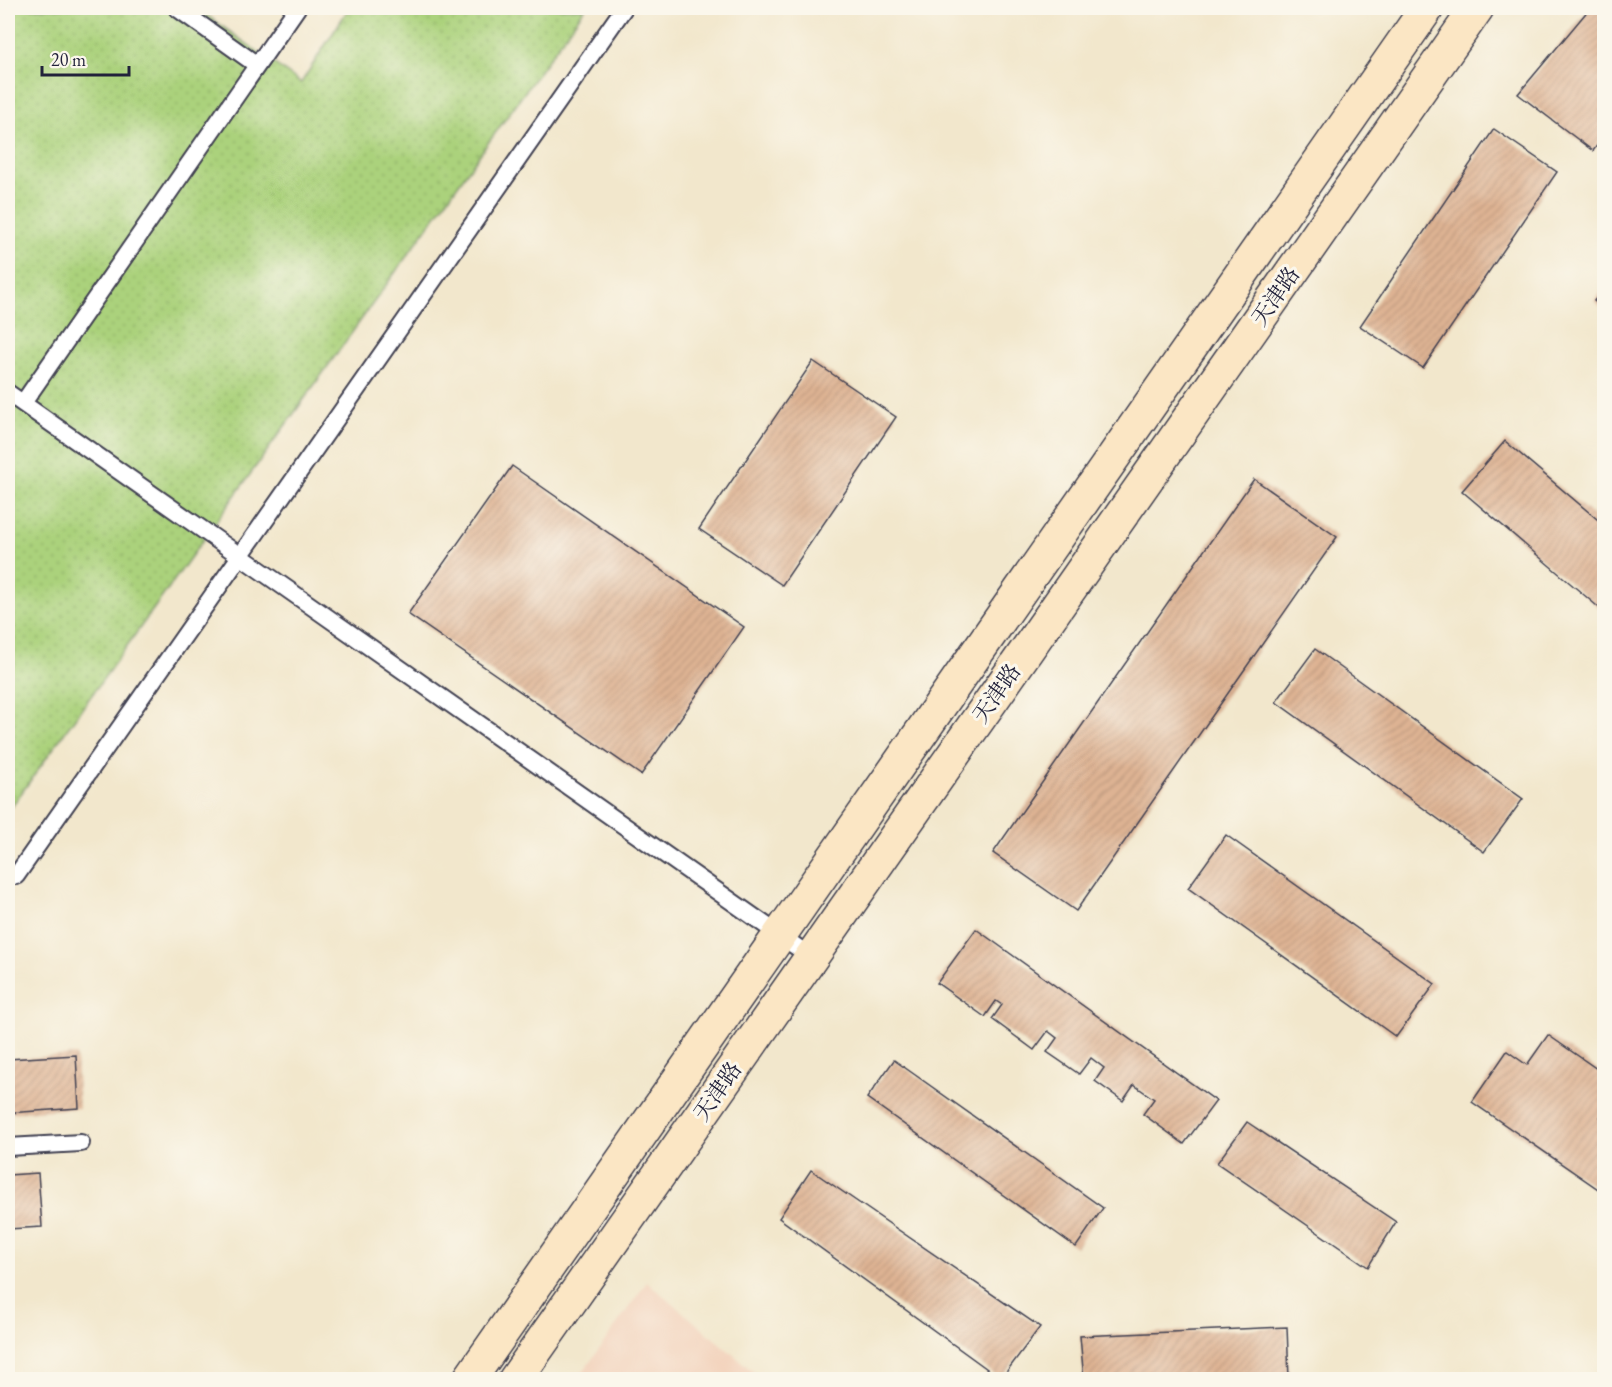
<svg xmlns="http://www.w3.org/2000/svg" width="1612" height="1387" font-family="'EB Garamond','Noto Serif SC',serif">
  <style>
    .built { fill: #f3d4be }
    .green { fill: url(#green-dots); stroke: #667a5c; stroke-width: 1.5 }
    .building { fill: url(#building-hatch) }
    .lines { fill: none; stroke-linecap: round; stroke-linejoin: round }
    .service-casing { stroke: #414051; stroke-width: 20 }
    .secondary-casing { stroke: #414051; stroke-width: 36 }
    .service { stroke: #fff; stroke-width: 16 }
    .secondary { stroke: #fbe6c4; stroke-width: 33 }
    .labels { text-anchor: middle; stroke-width: 6; stroke-linejoin: round; paint-order: stroke }
    .street-label { font-size: 22px; fill: #22223b; stroke: #fbf7ec }
  </style>
  <defs>
    <pattern id="green-dots" width="8" height="8" patternUnits="userSpaceOnUse" patternTransform="scale(1.5)"><rect width="8" height="8" fill="#abd27c"/><path d="M2 2h.1M6 6h.1" fill="none" stroke="#93b46c" stroke-width="1.8" stroke-linecap="round"/></pattern>
    <pattern id="building-hatch" width="6" height="6" patternUnits="userSpaceOnUse" patternTransform="scale(1.5)"><rect width="6" height="6" fill="#deb393"/><path d="M-1 1l2-2M0 6l6-6M5 7l2-2" fill="none" stroke="#be9a80"/></pattern>
  </defs>
  <rect width="100%" height="100%" fill="#fbf7ec"/>
  <filter id="ink" filterUnits="userSpaceOnUse"><feTurbulence type="fractalNoise" baseFrequency=".0167" numOctaves="2"/><feDisplacementMap in="SourceGraphic" scale="12" xChannelSelector="R" yChannelSelector="G"/><feConvolveMatrix kernelMatrix="1 2 1 2 8 2 1 2 1" color-interpolation-filters="sRGB"/></filter>
  <filter id="wash" filterUnits="userSpaceOnUse"><feTurbulence type="fractalNoise" baseFrequency=".008" numOctaves="4" result="noise"/><feDisplacementMap in="SourceGraphic" scale="24" xChannelSelector="R" yChannelSelector="G"/><feGaussianBlur stdDeviation="1.35" result="paint"/><feColorMatrix in="noise" values="0 0 0 0 0 0 0 0 0 0 0 0 0 0 0 0 0 1.4 0 .05"/><feComposite in="paint" operator="in"/></filter>
  <g filter="url(#wash)">
    <rect width="100%" height="100%" fill="#f2e7cc"/>
    <!-- built -->
    <polygon class="built" points="647,1282 762,1379 578,1379"/>
    <!-- green -->
    <polygon class="green" points="8,8 197,8 301,83 349,8 585,8 12,806 8,802"/>
    <g id="blocks">
      <!-- building -->
      <g class="building">
        <polygon points="1590,8 1604,8 1604,136 1593,151 1518,94"/>
        <polygon points="1494,129 1557,172 1423,368 1360,326"/>
        <polygon points="1604,289 1604,309 1594,301"/>
        <polygon points="813,361 896,417 782,585 699,529"/>
        <polygon points="1505,441 1604,525 1604,612 1462,491"/>
        <polygon points="512,466 744,627 641,775 408,614"/>
        <polygon points="1254,479 1337,537 1076,911 993,853"/>
        <polygon points="1315,649 1523,799 1484,852 1276,702"/>
        <polygon points="1226,835 1435,984 1396,1037 1188,888"/>
        <polygon points="976,929 1216,1101 1184,1144 1143,1114 1154,1099 1134,1085 1123,1101 1095,1081 1104,1068 1091,1058 1079,1074 1047,1052 1057,1038 1048,1031 1034,1050 992,1019 1002,1005 996,1001 985,1017 937,983"/>
        <polygon points="1548,1035 1604,1074 1604,1110 1600,1117 1604,1120 1604,1193 1472,1102 1507,1051 1527,1065"/>
        <polygon points="76,1055 79,1108 8,1113 8,1059"/>
        <polygon points="894,1060 1103,1208 1076,1247 867,1098"/>
        <polygon points="1247,1122 1396,1222 1368,1267 1217,1163"/>
        <polygon points="811,1170 1040,1327 1001,1379 779,1218"/>
        <polygon points="38,1173 42,1227 8,1229 8,1175"/>
        <polygon points="1287,1327 1289,1379 1084,1380 1080,1336"/>
      </g>
    </g>
  </g>
  <g filter="url(#ink)">
    <use href="#blocks" fill-opacity="0" stroke="#414051" stroke-width="1.5"/>
    <g class="lines">
      <!-- service casing -->
      <g class="service-casing">
        <g id="service">
          <polyline points="177,8 257,65"/>
          <polyline points="8,393 811,957"/>
          <polyline points="23,403 297,8"/>
          <polyline points="16,876 624,8"/>
          <polyline points="8,1147 81,1143"/>
        </g>
      </g>
      <!-- secondary casing -->
      <g class="secondary-casing">
        <g id="secondary">
          <polyline points="469,1380 1427,8"/>
          <polyline points="515,1380 1477,8"/>
        </g>
      </g>
      <!-- service -->
      <use href="#service" class="service"/>
      <!-- secondary -->
      <use href="#secondary" class="secondary"/>
    </g>
  </g>
  <g class="labels">
    <!-- street labels -->
    <g class="street-label">
      <text transform="translate(1275 296) rotate(-55)" y="8">天津路</text>
      <text transform="translate(996 693) rotate(-55)" y="8">天津路</text>
      <text transform="translate(717 1091) rotate(-55)" y="8">天津路</text>
    </g>
  </g>
  <!-- margin -->
  <rect width="1612" height="1387" fill="none" stroke="#fbf7ec" stroke-width="30"/>
  <!-- scale -->
  <path d="M42 66v9h87v-9" fill="none" stroke="#22223b" stroke-width="3"/>
  <text x="51" y="66" font-size="18" fill="#22223b" stroke="#fbf7ec" stroke-width="4.5" paint-order="stroke">20 m</text>
</svg>
